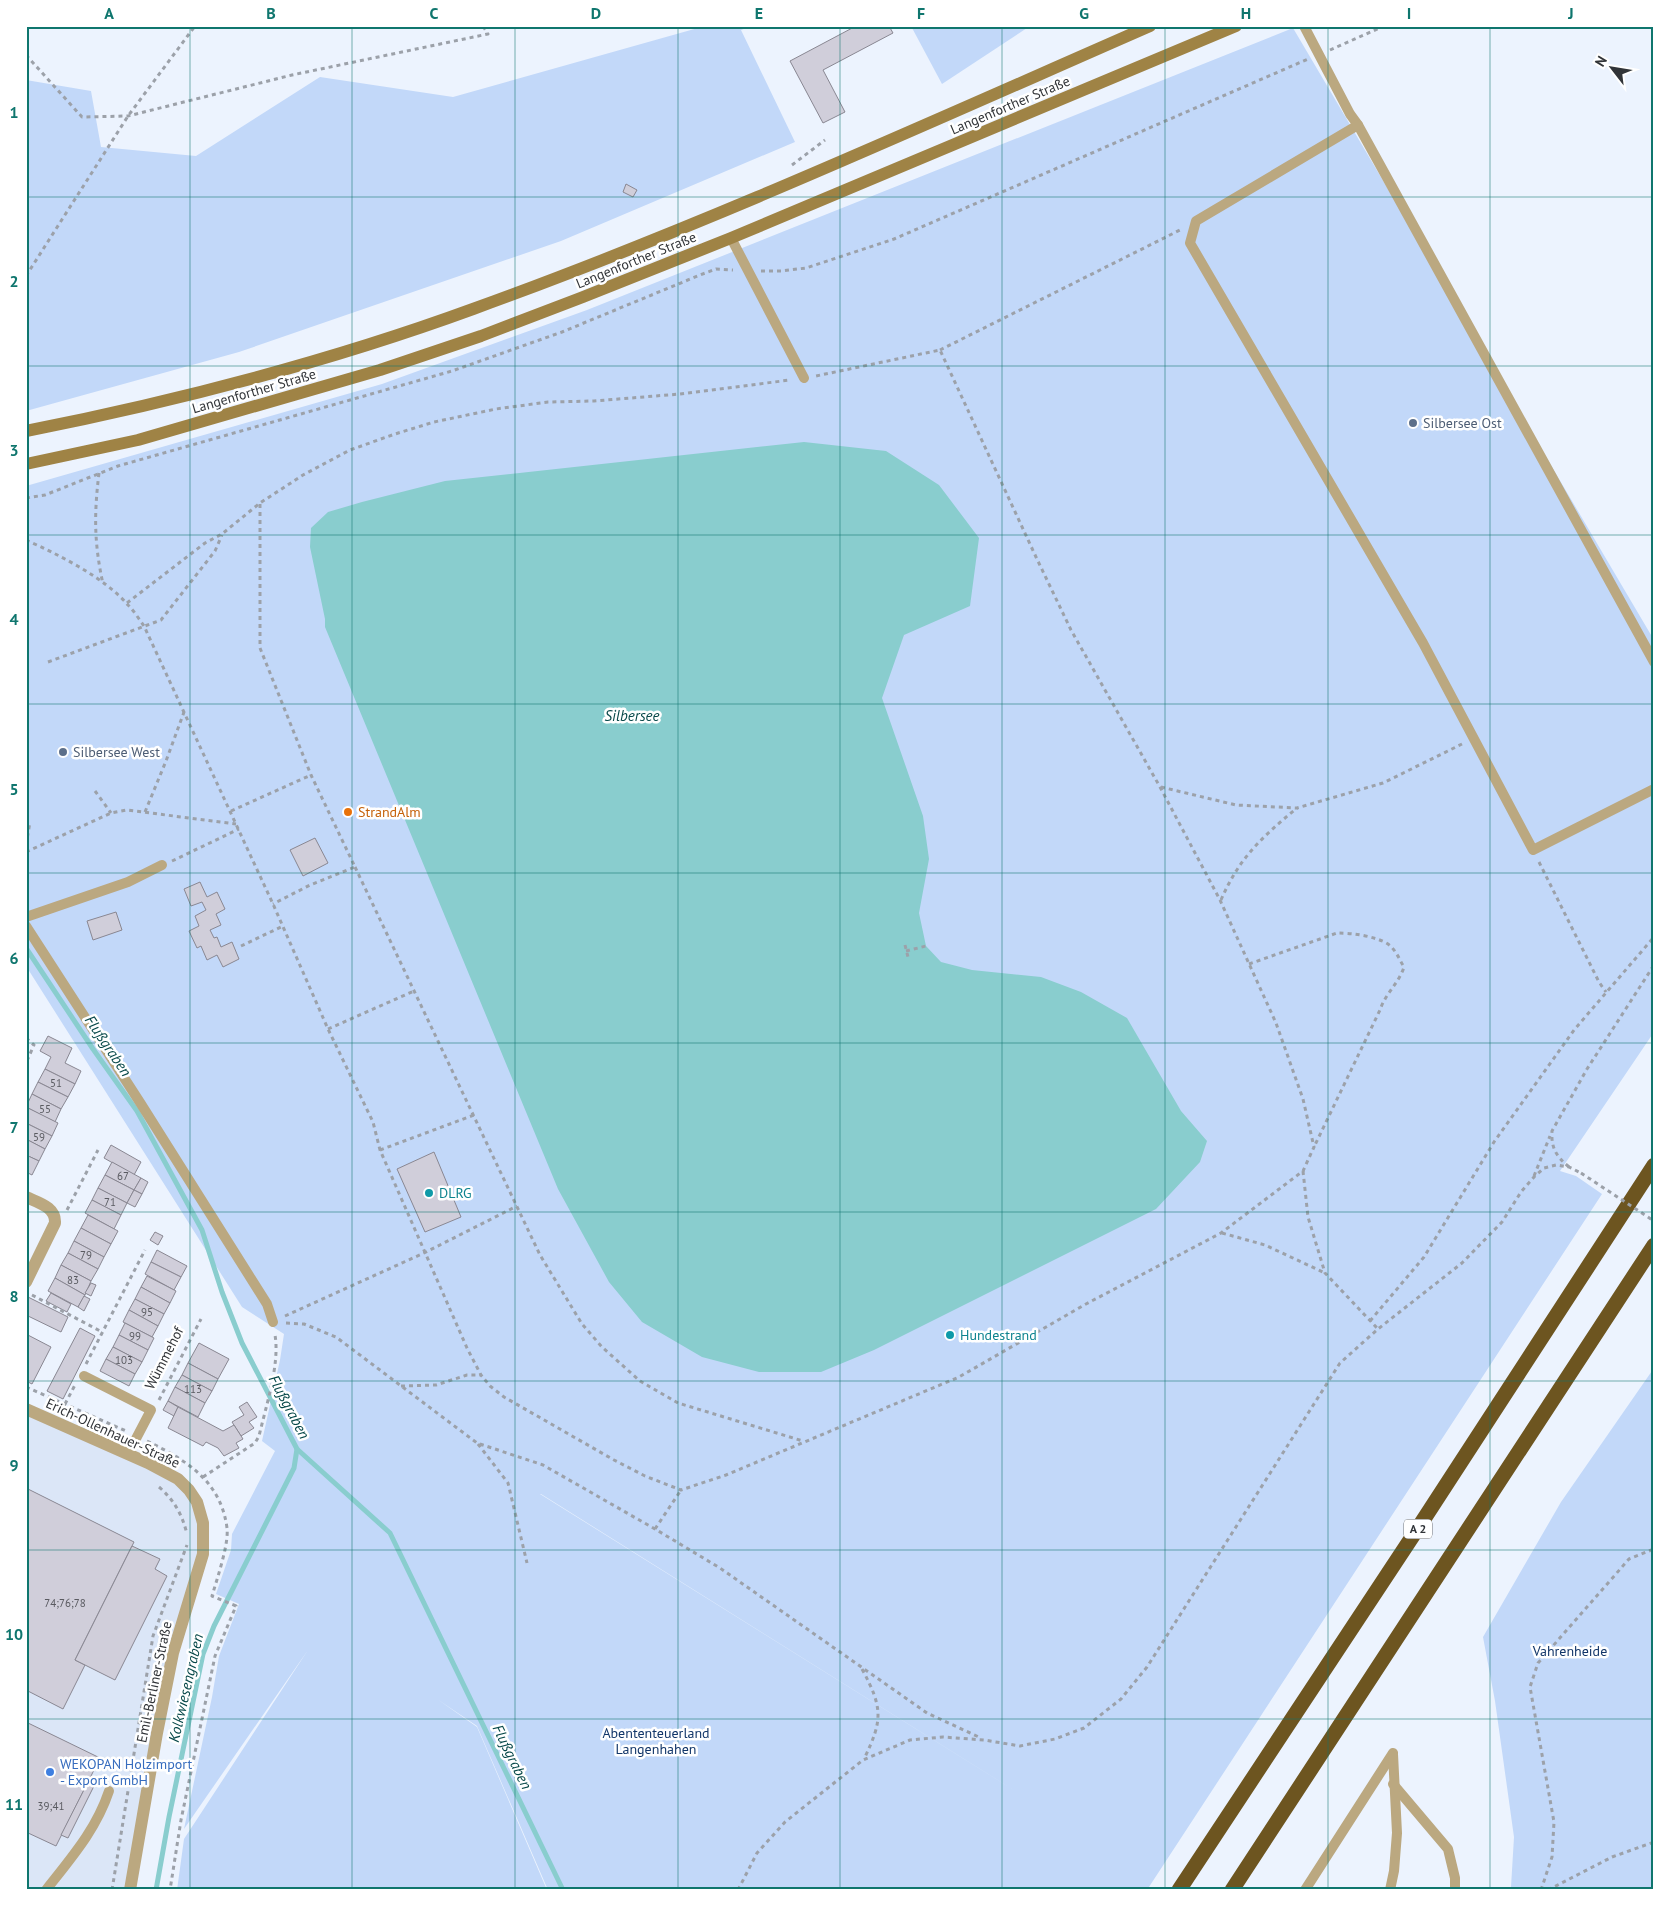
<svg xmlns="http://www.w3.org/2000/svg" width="1680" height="1916" font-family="'PT Sans',sans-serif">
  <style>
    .built { fill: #dbe6f7 }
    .green { fill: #c2d8f9; fill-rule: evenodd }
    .water { fill: #89cdce }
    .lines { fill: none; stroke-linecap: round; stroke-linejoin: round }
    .stream { stroke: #89cdce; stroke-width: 5 }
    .building { fill: #d0ceda; stroke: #898792 }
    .path { stroke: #9ca1a9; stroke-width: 3; stroke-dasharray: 4 4; stroke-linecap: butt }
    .service { stroke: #bba880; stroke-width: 10 }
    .minor { stroke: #bba880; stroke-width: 12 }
    .secondary { stroke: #9f8345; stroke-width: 12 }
    .motorway { stroke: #6d5520; stroke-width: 15 }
    .path-bridge { stroke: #9ca1a9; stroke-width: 3; stroke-dasharray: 4 4; stroke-linecap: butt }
    .grid { fill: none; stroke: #0f766e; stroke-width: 1; stroke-opacity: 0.55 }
    .service-dot { fill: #5c6f8a; stroke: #fff; stroke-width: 2 }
    .food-dot { fill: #e8710a; stroke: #fff; stroke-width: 2 }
    .culture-dot { fill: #0f9aa8; stroke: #fff; stroke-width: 2 }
    .shop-dot { fill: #3f7fe0; stroke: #fff; stroke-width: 2 }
    .labels { text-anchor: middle; stroke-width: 5; stroke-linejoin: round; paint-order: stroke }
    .number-label { font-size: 11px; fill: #595a60 }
    .shield { fill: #fff; stroke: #6f7174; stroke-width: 1 }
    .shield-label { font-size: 12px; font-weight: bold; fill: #313438 }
    .street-label { font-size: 14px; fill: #313438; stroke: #fff }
    .service-label { font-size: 14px; fill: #4e5e75; stroke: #fff; text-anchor: start }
    .food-label { font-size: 14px; fill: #c56008; stroke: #fff; text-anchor: start }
    .culture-label { font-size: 14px; fill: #0d838f; stroke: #fff; text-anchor: start }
    .park-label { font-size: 14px; fill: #123669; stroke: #fff }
    .shop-label { font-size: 14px; fill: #366cbe; stroke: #fff; text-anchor: start }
    .water-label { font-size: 15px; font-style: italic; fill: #074849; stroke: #fff }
    .neatline { fill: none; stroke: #0f766e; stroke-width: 2 }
    .grid-label { font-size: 16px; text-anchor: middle; font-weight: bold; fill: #0f766e }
  </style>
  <rect width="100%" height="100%" fill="#ecf3fe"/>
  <!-- built -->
  <polygon class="built" points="26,1409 178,1479 203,1523 130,1890 26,1890"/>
  <!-- green -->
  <g class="green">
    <polygon points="705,26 751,26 741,30 795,142 561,241 239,352 26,411 26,80 91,91 101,147 196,156 320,77 453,97"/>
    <polygon points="911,26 1030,26 942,84"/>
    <path d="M1293 28 1654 640V1032L1560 1171 1576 1176 1602 1194 1147 1890H548L477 1726 437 1699 477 1727 547 1890H177L184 1839 308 1650 184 1829 212 1697 219 1656 239 1604 216 1594 231 1550 232 1534 275 1451 262 1441 280 1360 284 1334 242 1307 26 966V486L382 384 587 310ZM540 1494H541L1052 1814Z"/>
    <polygon points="1654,1368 1654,1890 1509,1890 1511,1887 1514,1837 1495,1701 1483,1637 1561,1502"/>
  </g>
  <!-- water -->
  <polygon class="water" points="804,442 886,451 939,485 979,538 970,606 904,635 882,698 923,816 929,859 919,913 926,946 941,962 972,970 1041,977 1081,992 1127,1018 1181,1111 1207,1141 1200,1162 1156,1209 874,1350 821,1372 759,1372 702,1357 642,1322 609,1282 558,1189 325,627 325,619 310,547 311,528 328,512 362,502 445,481"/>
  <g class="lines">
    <!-- stream -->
    <g class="stream">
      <polyline points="26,948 93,1049 137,1111 202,1230 222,1292 242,1343 297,1449 390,1533 563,1890"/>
      <polyline points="156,1890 169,1817 203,1654 214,1626 294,1468 297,1449"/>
    </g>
  </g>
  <!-- building -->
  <g class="building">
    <polygon points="856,26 889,26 893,33 823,70 845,112 823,123 790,61"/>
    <polygon points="626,184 637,190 633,197 623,192"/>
    <polygon points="315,838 328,863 303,876 290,850"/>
    <polygon points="200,882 207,897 217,892 225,909 216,914 221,925 210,930 214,938 217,937 221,947 232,942 239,959 223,967 217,955 207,960 201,946 197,948 189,931 199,926 195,916 206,910 202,902 191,906 184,889"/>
    <polygon points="116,912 122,930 93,940 87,921"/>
    <polygon points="48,1036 72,1048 65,1063 81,1071 75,1084 45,1069 51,1057 40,1051"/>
    <polygon points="45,1069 75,1084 68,1097 38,1082"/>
    <polygon points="38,1082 68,1097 61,1109 32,1094"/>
    <polygon points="32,1094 61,1109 55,1122 26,1107"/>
    <polygon points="28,1108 58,1123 52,1136 26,1123 26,1112"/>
    <polygon points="26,1123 52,1136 45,1149 26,1139"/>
    <polygon points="26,1139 45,1149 39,1161 26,1155"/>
    <polygon points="111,1145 141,1162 134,1175 104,1158"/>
    <polygon points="434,1152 461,1217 425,1232 397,1169"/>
    <polygon points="26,1155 39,1161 32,1175 26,1172"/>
    <polygon points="112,1162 141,1178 134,1190 105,1175"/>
    <polygon points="105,1175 134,1190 127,1203 98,1188"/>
    <polygon points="141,1178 148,1182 142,1194 134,1190"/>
    <polygon points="98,1188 127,1203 121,1215 92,1200"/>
    <polygon points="134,1190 142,1194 135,1207 127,1203"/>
    <polygon points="92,1200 121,1215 114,1229 85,1213"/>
    <polygon points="88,1215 118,1231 111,1244 81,1228"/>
    <polygon points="81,1228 111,1244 104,1257 74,1241"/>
    <polygon points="155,1232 163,1236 158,1245 150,1240"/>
    <polygon points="74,1241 104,1257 98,1269 68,1253"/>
    <polygon points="157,1250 187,1266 181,1277 151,1262"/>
    <polygon points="68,1253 98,1269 91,1281 61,1265"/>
    <polygon points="151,1262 181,1277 174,1290 145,1274"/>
    <polygon points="61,1265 91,1281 85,1295 55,1278"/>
    <polygon points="147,1276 176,1291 170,1303 141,1287"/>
    <polygon points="55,1278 85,1295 78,1307 48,1291"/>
    <polygon points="91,1283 96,1285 91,1296 85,1293"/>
    <polygon points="141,1287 170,1303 164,1314 135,1299"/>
    <polygon points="51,1293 71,1304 67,1312 46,1301"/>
    <polygon points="26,1296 68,1317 61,1332 26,1315"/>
    <polygon points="84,1296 90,1299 84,1311 78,1307"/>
    <polygon points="135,1299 164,1314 158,1326 129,1310"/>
    <polygon points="129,1310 158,1326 152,1337 123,1322"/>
    <polygon points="125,1323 154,1338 148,1350 119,1335"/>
    <polygon points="80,1328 95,1336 63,1399 47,1391"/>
    <polygon points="26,1334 51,1347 32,1384 26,1381"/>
    <polygon points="119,1335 148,1350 142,1362 113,1347"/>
    <polygon points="199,1343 229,1359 218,1379 188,1363"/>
    <polygon points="113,1347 142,1362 135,1374 106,1359"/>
    <polygon points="106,1359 135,1374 129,1386 100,1371"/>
    <polygon points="188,1363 218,1379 212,1391 182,1375"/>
    <polygon points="182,1375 212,1391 205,1403 175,1387"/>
    <polygon points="175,1387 205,1403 198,1417 168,1401"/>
    <polygon points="168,1401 178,1407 174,1416 163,1410"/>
    <polygon points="247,1402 257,1417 249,1422 254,1428 241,1436 232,1422 244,1415 239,1407"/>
    <polygon points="178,1407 223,1431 234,1425 243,1439 236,1443 239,1448 224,1456 218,1448 206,1442 203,1446 168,1428"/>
    <polygon points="26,1488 134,1542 75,1660 85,1665 63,1709 26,1690"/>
    <polygon points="132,1546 160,1559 155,1569 167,1576 115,1680 75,1660"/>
    <polygon points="26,1722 100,1758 56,1846 26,1832"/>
    <polygon points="89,1780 95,1784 68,1838 61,1835"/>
  </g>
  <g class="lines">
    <!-- path -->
    <g class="path">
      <polyline points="1330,50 1384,26"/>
      <polyline points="26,55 82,117 128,116 292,75 488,34 483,26"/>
      <polyline points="792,165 825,140"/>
      <polyline points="761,271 781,271 806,268 894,239 1308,59"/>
      <polyline points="26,276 128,116 195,26"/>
      <polyline points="940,350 1180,230"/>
      <path d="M99 473C94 514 94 543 103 584"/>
      <polyline points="26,498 45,495 118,466 452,371 562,332 700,275 716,269 733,270"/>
      <polyline points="260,504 260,648 311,775 355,867 310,885 273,904"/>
      <path d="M26 540C59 555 104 577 128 605 134 611 139 619 144 626L273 904 328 1029 373 1122 380 1150 467 1348 481 1375 490 1386 504 1397 614 1460 645 1476 681 1490 726 1475 959 1377 1086 1304 1221 1233 1303 1171 1314 1147 1303 1099 1276 1023 1220 900 1160 787 1071 630 1036 557 940 350 816 376"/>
      <polyline points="127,603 205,543 222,534 260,503 303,475 350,450 395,434 434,422 496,409 548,402 594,401 680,394 790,380"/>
      <polyline points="48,662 161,620 215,551 222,535"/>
      <polyline points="1161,787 1236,805 1297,808 1383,783 1462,744"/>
      <polyline points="95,791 111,813"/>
      <polyline points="231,811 311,775"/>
      <polyline points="145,812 166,761 184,712"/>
      <polyline points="26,845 30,822"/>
      <polyline points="26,852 111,813 127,810 236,824"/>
      <polyline points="172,861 239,829"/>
      <polyline points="1539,862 1599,982 1606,992"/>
      <polyline points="355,867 540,1255 582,1324 602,1347 640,1381 678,1403 803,1441"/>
      <path d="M1221 900C1239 858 1262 837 1297 808"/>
      <polyline points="905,945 908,957"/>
      <polyline points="241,946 283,926"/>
      <polyline points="906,951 926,946"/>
      <path d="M1249 964 1337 933C1352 933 1375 936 1388 944 1396 950 1399 959 1404 967 1399 983 1385 994 1380 1010L1314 1147"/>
      <polyline points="328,1029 414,991"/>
      <polyline points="26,1038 34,1045 26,1063"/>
      <polyline points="380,1150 474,1115"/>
      <path d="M1569 1167C1556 1156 1551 1148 1552 1131L1587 1069 1654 965"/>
      <polyline points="1303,1171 1308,1217 1325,1273 1378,1329"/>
      <polyline points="1534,1176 1550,1136"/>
      <polyline points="67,1210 98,1150"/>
      <polyline points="1222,1233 1265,1245 1325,1273"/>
      <polyline points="32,1295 102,1332"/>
      <polyline points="285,1316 424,1253 517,1206"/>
      <polyline points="1370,1321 1424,1257 1494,1142 1574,1030 1654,937"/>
      <polyline points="286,1323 304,1324 336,1337 477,1443 543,1465 655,1529 720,1568 927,1713 981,1738"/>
      <polyline points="86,1364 145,1250"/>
      <polyline points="401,1386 436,1385 467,1375 481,1375"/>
      <polyline points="26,1387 126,1431"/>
      <polyline points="159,1400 201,1319"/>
      <polyline points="65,1404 75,1385"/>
      <path d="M147 1441C186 1460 221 1481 227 1528 229 1544 217 1579 212 1596L236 1606 215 1656 181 1820 170 1890"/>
      <polyline points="478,1444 508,1483 527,1563"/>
      <path d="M203 1477 255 1443 259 1436C266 1406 280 1364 275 1335"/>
      <path d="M159 1487C174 1500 182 1514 187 1534"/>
      <polyline points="655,1529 681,1490"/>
      <path d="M862 1669C883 1708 883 1720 864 1759"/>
      <polyline points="112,1890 153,1636 187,1545"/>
      <polyline points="738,1890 757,1853 785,1822 863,1760 910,1740 943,1737 984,1740 1020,1746 1055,1739 1084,1728 1121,1699 1147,1667 1340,1363 1378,1329 1462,1263 1502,1222 1521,1192 1534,1177 1544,1168 1556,1165 1569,1167 1581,1173"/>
      <polyline points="1541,1890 1552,1857 1554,1822 1530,1687 1538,1663 1629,1559 1654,1549"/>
      <polyline points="1548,1890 1612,1857 1654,1842"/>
    </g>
    <!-- service -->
    <g class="service">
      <polyline points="1304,26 1350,114 1358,125 1654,662"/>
      <polyline points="1358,125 1196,221 1190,243 1423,643 1533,850 1654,789"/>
      <polyline points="731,238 804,378"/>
      <polyline points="26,917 128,882 162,865"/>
      <polyline points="26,926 141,1104 267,1304 273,1322"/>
      <polyline points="84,1376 151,1410 128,1454"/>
      <polyline points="1393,1784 1448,1849 1455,1878 1455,1890"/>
      <path d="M46 1890C71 1858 96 1830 109 1791"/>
      <polyline points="1305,1890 1393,1753"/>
      <polyline points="1390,1890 1394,1871 1397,1833 1393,1754"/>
    </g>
    <!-- minor -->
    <g class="minor">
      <path d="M26 1197C39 1203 56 1207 55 1223L26 1282"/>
      <polyline points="26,1409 148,1463 178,1479 189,1490 197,1502 203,1523 203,1554 173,1653 157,1733 130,1890"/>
    </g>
    <!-- secondary -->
    <g class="secondary">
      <path d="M26 431C177 401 328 362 473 309 703 226 926 124 1150 26"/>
      <polyline points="26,464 138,440 380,370 481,336 583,297 731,238 1236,26"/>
    </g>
    <!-- motorway -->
    <g class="motorway">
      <polyline points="1179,1890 1422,1522 1654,1165"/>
      <polyline points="1232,1890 1654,1245"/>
    </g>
    <!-- path-bridge -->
    <polyline class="path-bridge" points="1581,1173 1654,1221"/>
  </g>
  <!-- grid -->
  <path class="grid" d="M190 26V1890M352 26V1890M515 26V1890M678 26V1890M840 26V1890M1002 26V1890M1165 26V1890M1328 26V1890M1490 26V1890M26 197H1654M26 366H1654M26 535H1654M26 704H1654M26 873H1654M26 1043H1654M26 1212H1654M26 1381H1654M26 1550H1654M26 1719H1654"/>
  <!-- markers -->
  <g class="service-dot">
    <circle cx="1413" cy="423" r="5"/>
    <circle cx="63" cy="752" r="5"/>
  </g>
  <circle class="food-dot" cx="348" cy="812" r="5"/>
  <g class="culture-dot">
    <circle cx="429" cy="1193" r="5"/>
    <circle cx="950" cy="1335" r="5"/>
  </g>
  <circle class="shop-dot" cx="50" cy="1772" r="5"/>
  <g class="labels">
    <!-- number labels -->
    <g class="number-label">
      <text x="56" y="1087">51</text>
      <text x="45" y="1113">55</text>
      <text x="39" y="1141">59</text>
      <text x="123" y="1180">67</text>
      <text x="110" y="1206">71</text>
      <text x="86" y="1259">79</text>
      <text x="73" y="1284">83</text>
      <text x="147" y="1316">95</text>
      <text x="135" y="1340">99</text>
      <text x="124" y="1364">103</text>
      <text x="193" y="1393">113</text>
      <text x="65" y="1607">74;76;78</text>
      <text x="51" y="1810">39;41</text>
    </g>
    <!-- shield labels -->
    <rect class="shield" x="1404" y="1519.5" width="28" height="19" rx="4"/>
    <g class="shield-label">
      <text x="1418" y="1533">A 2</text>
    </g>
    <!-- street labels -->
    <g class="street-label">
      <text transform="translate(1010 105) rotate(-23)" y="5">Langenforther Straße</text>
      <text transform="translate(636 260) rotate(-22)" y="5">Langenforther Straße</text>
      <text transform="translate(254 391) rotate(-16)" y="5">Langenforther Straße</text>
      <text transform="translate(164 1358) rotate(-63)" y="5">Wümmehof</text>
      <text transform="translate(113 1433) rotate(25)" y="5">Erich-Ollenhauer-Straße</text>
      <text transform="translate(154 1682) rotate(-78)" y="5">Emil-Berliner-Straße</text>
    </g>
    <!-- service labels -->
    <g class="service-label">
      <text x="1423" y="428">Silbersee Ost</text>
      <text x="73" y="757">Silbersee West</text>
    </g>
    <!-- food labels -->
    <g class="food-label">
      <text x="358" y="817">StrandAlm</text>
    </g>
    <!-- culture labels -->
    <g class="culture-label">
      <text x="439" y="1198">DLRG</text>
      <text x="960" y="1340">Hundestrand</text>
    </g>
    <!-- park labels -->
    <g class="park-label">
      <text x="1570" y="1656">Vahrenheide</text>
      <text x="656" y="1738">Abententeuerland<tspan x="656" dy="16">Langenhahen</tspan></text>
    </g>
    <!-- shop labels -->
    <g class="shop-label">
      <text x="60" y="1769">WEKOPAN Holzimport<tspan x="60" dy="16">- Export GmbH</tspan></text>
    </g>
    <!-- water labels -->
    <g class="water-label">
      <text x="632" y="721">Silbersee</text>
      <text transform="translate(108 1046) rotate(56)" y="5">Flußgraben</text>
      <text transform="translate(289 1407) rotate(62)" y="5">Flußgraben</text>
      <text transform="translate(186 1688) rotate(-77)" y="5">Kolkwiesengraben</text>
      <text transform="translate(512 1757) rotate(64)" y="5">Flußgraben</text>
    </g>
  </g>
  <!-- border -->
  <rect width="1680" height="1916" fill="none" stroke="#ffffff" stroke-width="55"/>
  <!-- north arrow -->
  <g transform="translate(1612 68) rotate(301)" stroke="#ffffff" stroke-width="4" paint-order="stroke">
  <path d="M0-4L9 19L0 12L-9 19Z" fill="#313438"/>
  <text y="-8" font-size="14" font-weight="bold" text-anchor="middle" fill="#313438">N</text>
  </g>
  <rect x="28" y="28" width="1624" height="1860" class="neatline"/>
  <g class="grid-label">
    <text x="109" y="19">A</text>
    <text x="271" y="19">B</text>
    <text x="434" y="19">C</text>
    <text x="596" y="19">D</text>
    <text x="759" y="19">E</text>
    <text x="921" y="19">F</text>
    <text x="1084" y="19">G</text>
    <text x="1246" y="19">H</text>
    <text x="1409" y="19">I</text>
    <text x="1571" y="19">J</text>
    <text x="14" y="118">1</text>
    <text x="14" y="287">2</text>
    <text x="14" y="456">3</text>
    <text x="14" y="625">4</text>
    <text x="14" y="795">5</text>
    <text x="14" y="964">6</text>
    <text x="14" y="1133">7</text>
    <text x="14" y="1302">8</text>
    <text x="14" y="1471">9</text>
    <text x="14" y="1640">10</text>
    <text x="14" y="1810">11</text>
  </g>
</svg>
